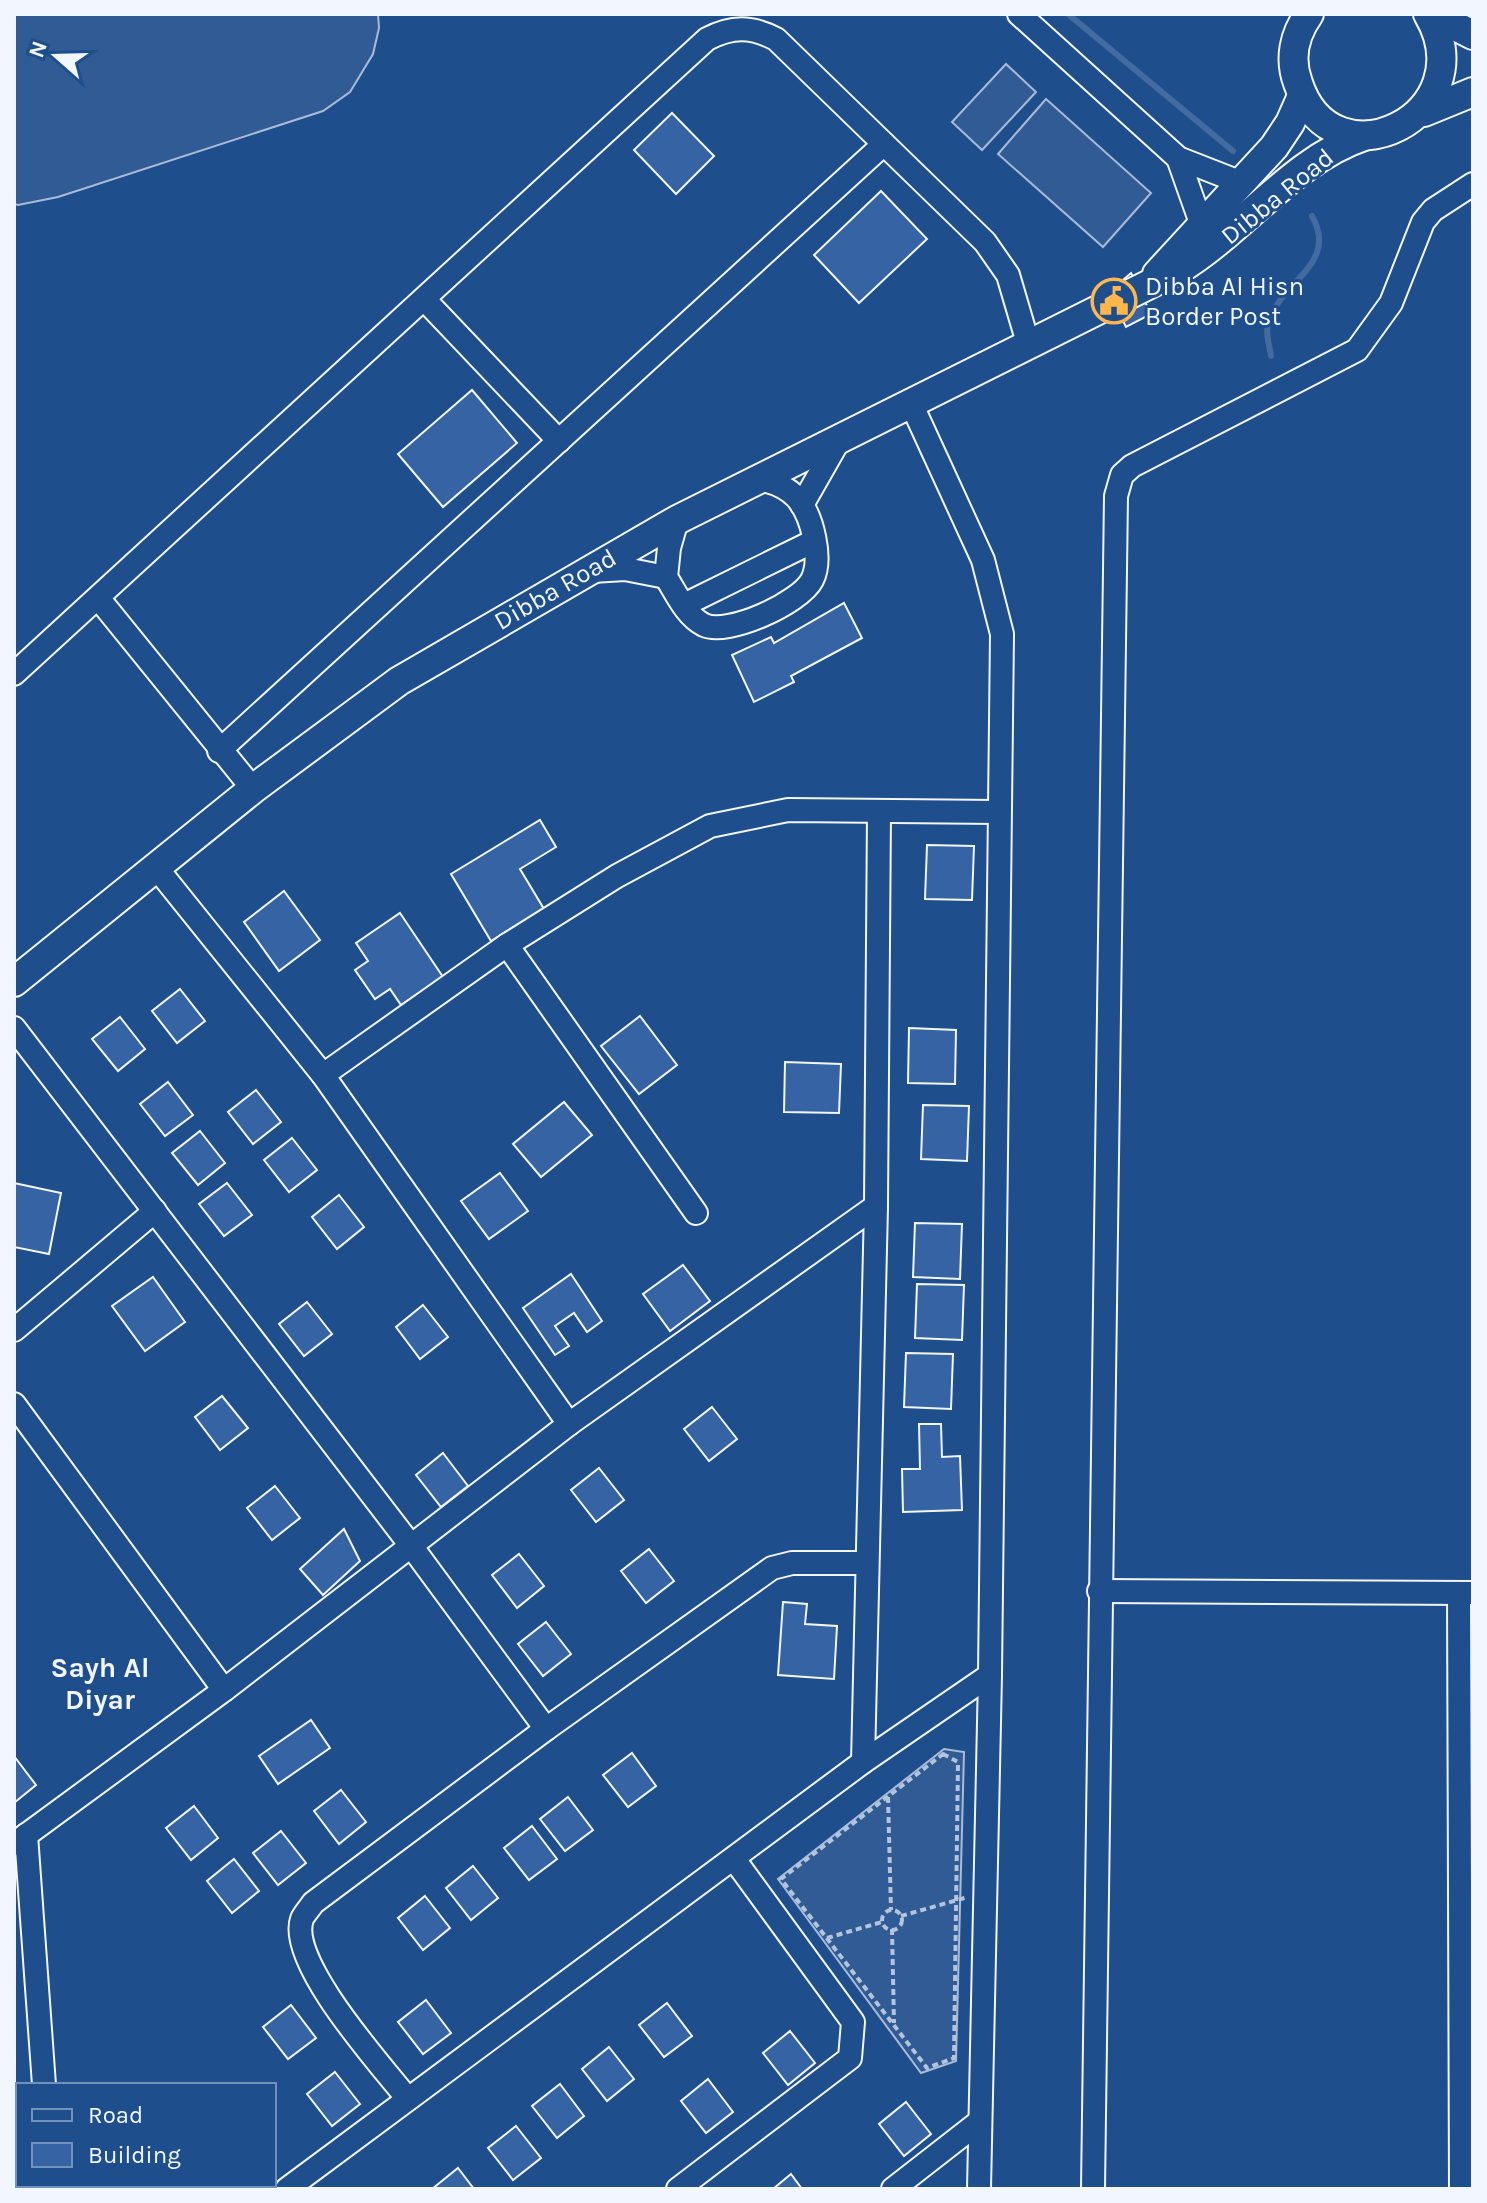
<svg xmlns="http://www.w3.org/2000/svg" width="1487" height="2203" font-family="Karla,sans-serif">
  <style>
    .built { fill: #305b95; stroke: #a8bbd7; stroke-width: 2 }
    .lines { fill: none; stroke-linecap: round; stroke-linejoin: round }
    .stream { stroke: #446ba0; stroke-width: 6 }
    .building { fill: #3563a3; stroke: #f2f6ff; stroke-width: 2 }
    .minor-casing { stroke: #f2f6ff; stroke-width: 26 }
    .major-casing { stroke: #f2f6ff; stroke-width: 32 }
    .path { stroke: #b3c4dc; stroke-width: 4; stroke-dasharray: 6 4; stroke-linecap: butt }
    .minor { stroke: #1f4e8c; stroke-width: 22 }
    .major { stroke: #1f4e8c; stroke-width: 28 }
    .labels { text-anchor: middle; stroke-width: 6; stroke-linejoin: round; paint-order: stroke }
    .street-label { font-size: 26px; fill: #f2f6ff; stroke: #1f4e8c }
    .poi-label { font-size: 26px; fill: #f2f6ff; stroke: #1f4e8c; text-anchor: start }
    .neighbourhood-label { font-size: 28px; font-weight: bold; fill: #f2f6ff; stroke: #1f4e8c }
  </style>
  <rect width="100%" height="100%" fill="#1f4e8c"/>
  <!-- built -->
  <g class="built">
    <polygon points="14,14 378,14 379,28 373,54 350,92 323,111 58,197 18,205 14,204"/>
    <polygon points="1006,64 1036,92 982,150 952,122"/>
    <polygon points="1046,99 1151,193 1103,247 998,154"/>
    <polygon points="944,1749 964,1752 956,2061 921,2073 778,1879"/>
  </g>
  <g class="lines">
    <!-- stream -->
    <g class="stream">
      <polyline points="1068,14 1233,151"/>
      <path d="M1271 356C1270 347 1265 334 1268 325 1278 281 1340 266 1312 216"/>
    </g>
  </g>
  <!-- building -->
  <g class="building">
    <polygon points="672,113 714,156 676,194 634,150"/>
    <polygon points="881,191 927,239 859,303 814,255"/>
    <polygon points="1131,273 1151,314 1126,327 1109,292"/>
    <polygon points="472,390 517,443 443,507 398,454"/>
    <polygon points="844,603 862,638 791,676 794,682 754,702 732,655 771,637 774,643"/>
    <polygon points="540,820 556,847 520,869 544,909 491,941 451,874"/>
    <polygon points="927,845 974,846 972,900 925,899"/>
    <polygon points="284,891 320,940 279,971 244,922"/>
    <polygon points="400,913 443,977 401,1005 390,989 375,999 355,970 368,961 356,943"/>
    <polygon points="180,989 205,1021 177,1043 152,1011"/>
    <polygon points="640,1016 677,1065 639,1094 601,1046"/>
    <polygon points="120,1017 145,1049 118,1071 92,1039"/>
    <polygon points="909,1028 956,1030 955,1084 908,1083"/>
    <polygon points="785,1062 841,1064 839,1113 784,1112"/>
    <polygon points="168,1082 193,1115 165,1136 140,1104"/>
    <polygon points="256,1090 281,1122 253,1144 228,1112"/>
    <polygon points="564,1102 592,1135 541,1177 513,1144"/>
    <polygon points="923,1105 969,1106 967,1161 921,1159"/>
    <polygon points="200,1131 225,1163 198,1185 172,1153"/>
    <polygon points="292,1138 317,1170 289,1192 264,1160"/>
    <polygon points="500,1173 528,1211 489,1239 461,1201"/>
    <polygon points="14,1183 61,1193 49,1254 14,1247"/>
    <polygon points="227,1183 252,1215 224,1236 199,1204"/>
    <polygon points="339,1195 364,1227 337,1249 312,1217"/>
    <polygon points="915,1223 962,1224 960,1279 913,1277"/>
    <polygon points="683,1265 710,1301 670,1331 643,1294"/>
    <polygon points="571,1274 602,1321 587,1332 574,1313 555,1326 569,1346 555,1355 523,1308"/>
    <polygon points="153,1277 185,1322 145,1351 112,1306"/>
    <polygon points="917,1284 964,1285 962,1340 915,1338"/>
    <polygon points="307,1302 332,1334 304,1356 279,1324"/>
    <polygon points="423,1305 448,1337 420,1359 396,1327"/>
    <polygon points="906,1353 953,1354 951,1409 904,1407"/>
    <polygon points="222,1396 248,1428 220,1450 195,1417"/>
    <polygon points="712,1407 737,1439 709,1461 684,1429"/>
    <polygon points="919,1424 941,1424 942,1457 960,1456 962,1510 903,1512 902,1469 920,1469"/>
    <polygon points="443,1453 468,1486 441,1507 416,1475"/>
    <polygon points="599,1468 624,1500 596,1522 571,1490"/>
    <polygon points="275,1486 300,1518 272,1540 247,1508"/>
    <polygon points="344,1529 360,1561 323,1595 300,1569"/>
    <polygon points="649,1549 674,1581 646,1603 621,1571"/>
    <polygon points="519,1554 544,1586 517,1608 492,1575"/>
    <polygon points="783,1602 807,1604 805,1624 837,1626 834,1679 778,1675"/>
    <polygon points="546,1622 571,1654 543,1676 518,1644"/>
    <polygon points="311,1720 330,1748 278,1784 259,1756"/>
    <polygon points="632,1753 656,1786 628,1807 603,1775"/>
    <polygon points="14,1756 36,1785 14,1803"/>
    <polygon points="341,1790 366,1822 339,1844 314,1811"/>
    <polygon points="568,1797 593,1830 565,1851 540,1819"/>
    <polygon points="194,1806 218,1838 191,1860 166,1828"/>
    <polygon points="532,1826 557,1859 529,1880 504,1848"/>
    <polygon points="281,1831 306,1863 278,1885 253,1853"/>
    <polygon points="234,1859 259,1891 232,1913 207,1881"/>
    <polygon points="473,1866 498,1898 471,1920 446,1888"/>
    <polygon points="425,1896 450,1928 423,1950 398,1918"/>
    <polygon points="426,2000 451,2033 423,2054 398,2022"/>
    <polygon points="667,2003 692,2036 664,2057 639,2025"/>
    <polygon points="291,2005 316,2038 288,2059 263,2027"/>
    <polygon points="790,2031 815,2063 788,2085 763,2053"/>
    <polygon points="609,2047 634,2079 607,2101 582,2069"/>
    <polygon points="335,2072 360,2104 332,2126 307,2094"/>
    <polygon points="708,2079 733,2112 706,2133 681,2101"/>
    <polygon points="560,2084 584,2116 557,2138 532,2106"/>
    <polygon points="906,2102 931,2134 904,2156 879,2124"/>
    <polygon points="516,2126 541,2158 513,2180 488,2148"/>
    <polygon points="458,2168 474,2189 432,2189"/>
    <polygon points="791,2174 802,2189 773,2189"/>
  </g>
  <g class="lines">
    <!-- minor casing -->
    <g class="minor-casing">
      <g id="minor">
        <polyline points="1019,14 1178,158 1242,183"/>
        <polyline points="1178,158 1201,223"/>
        <polyline points="424,299 559,441"/>
        <polyline points="910,401 983,560 1002,634 990,1675 979,2189"/>
        <polyline points="802,505 839,440"/>
        <path d="M677 520 669 548 666 577C676 593 686 616 704 625 728 636 800 603 812 580 823 559 812 515 797 498 787 487 774 482 759 479"/>
        <polyline points="592,571 625,569 666,577"/>
        <polyline points="99,599 253,789"/>
        <polyline points="684,605 814,541"/>
        <path d="M14 674 707 39C732 26 751 26 776 39L985 242 1008 275 1028 343"/>
        <polyline points="219,751 884,144"/>
        <polyline points="155,866 323,1075 569,1424"/>
        <polyline points="507,945 696,1213"/>
        <polyline points="14,1028 412,1547 546,1729"/>
        <polyline points="323,1075 507,945 617,876 710,826 788,810 998,812"/>
        <polyline points="14,1330 155,1211"/>
        <polyline points="14,1404 224,1690"/>
        <polyline points="1099,1591 1472,1593"/>
        <polyline points="1459,1593 1461,2189"/>
        <polyline points="863,1762 876,1206 879,811"/>
        <polyline points="26,1835 44,2085"/>
        <polyline points="14,1844 224,1690 569,1424 876,1206"/>
        <path d="M407 2098C380 2064 287 1961 302 1919 304 1914 310 1908 313 1903L546 1729 772 1568 792 1563H867"/>
        <polyline points="14,2129 18,2126"/>
        <polyline points="287,2189 863,1762 990,1675"/>
        <polyline points="678,2189 850,2058 853,2022 734,1859"/>
        <polyline points="893,2189 979,2122"/>
        <polyline points="1093,2189 1116,496 1122,475 1132,466 1357,350 1391,303 1423,222 1433,210 1473,184"/>
      </g>
    </g>
    <!-- major casing -->
    <g class="major-casing">
      <g id="major">
        <path d="M1309 14C1294 35 1289 59 1298 83 1333 191 1487 114 1428 14"/>
        <polyline points="1432,14 1473,35"/>
        <polyline points="1424,112 1473,92"/>
        <polyline points="1157,274 1274,147 1290,123 1302,96"/>
        <path d="M14 982 253 789 399 681 677 520 1178 270C1243 231 1292 160 1364 136"/>
      </g>
    </g>
    <!-- path -->
    <g class="path">
      <polygon points="943,1754 958,1762 954,2058 927,2068 781,1879"/>
      <polyline points="888,1797 891,1910"/>
      <circle cx="892" cy="1920" r="10"/>
      <polyline points="901,1916 968,1897"/>
      <polyline points="892,1929 894,2023"/>
      <polyline points="827,1938 882,1922"/>
    </g>
    <!-- minor -->
    <use href="#minor" class="minor"/>
    <!-- major -->
    <use href="#major" class="major"/>
  </g>
  <!-- icons -->
  <defs>
    <g id="civic-ring" transform="scale(2.3)"><circle r="9.5" fill="#1f4e8c" stroke="#ffb74d" stroke-width="1.5"/><path d="M-.6-6.5H3V-4.5H.6V-3L4-1V1h2V6H-6V1h2V-1L-.6-3ZM-1.2 2.5V6h2.4V2.5Z" fill="#ffb74d"/></g>
  </defs>
  <g fill-rule="evenodd">
    <use href="#civic-ring" x="1114" y="301"/>
  </g>
  <g class="labels">
    <!-- street labels -->
    <g class="street-label">
      <text transform="translate(1277 196) rotate(-39)" y="9">Dibba Road</text>
      <text transform="translate(555 589) rotate(-30)" y="9">Dibba Road</text>
    </g>
    <!-- poi labels -->
    <g class="poi-label">
      <text x="1145" y="295">Dibba Al Hisn<tspan x="1145" dy="30">Border Post</tspan></text>
    </g>
    <!-- neighbourhood labels -->
    <g class="neighbourhood-label">
      <text x="100" y="1677">Sayh Al<tspan x="100" dy="32">Diyar</tspan></text>
    </g>
  </g>
  <!-- border -->
  <rect width="1487" height="2203" fill="none" stroke="#f2f6ff" stroke-width="32"/>
  <!-- legend -->
  <rect x="16" y="2083" width="260" height="104" fill="#1f4e8c" stroke="#7391ba" stroke-width="2"/>
  <rect x="32" y="2109" width="40" height="12" fill="#1f4e8c" stroke="#7391ba" stroke-width="2"/>
  <text x="88" y="2123" font-size="24" fill="#f2f6ff">Road</text>
  <rect x="32" y="2143" width="40" height="24" fill="#3563a3" stroke="#7391ba" stroke-width="2"/>
  <text x="88" y="2163" font-size="24" fill="#f2f6ff">Building</text>
  <!-- north arrow -->
  <g transform="translate(56 56) rotate(290)" stroke="#1f4e8c" stroke-width="6" paint-order="stroke">
  <path d="M0-6L14 30L0 20L-14 30Z" fill="#f2f6ff"/>
  <text y="-12" font-size="22" font-weight="bold" text-anchor="middle" fill="#f2f6ff">N</text>
  </g>
</svg>
